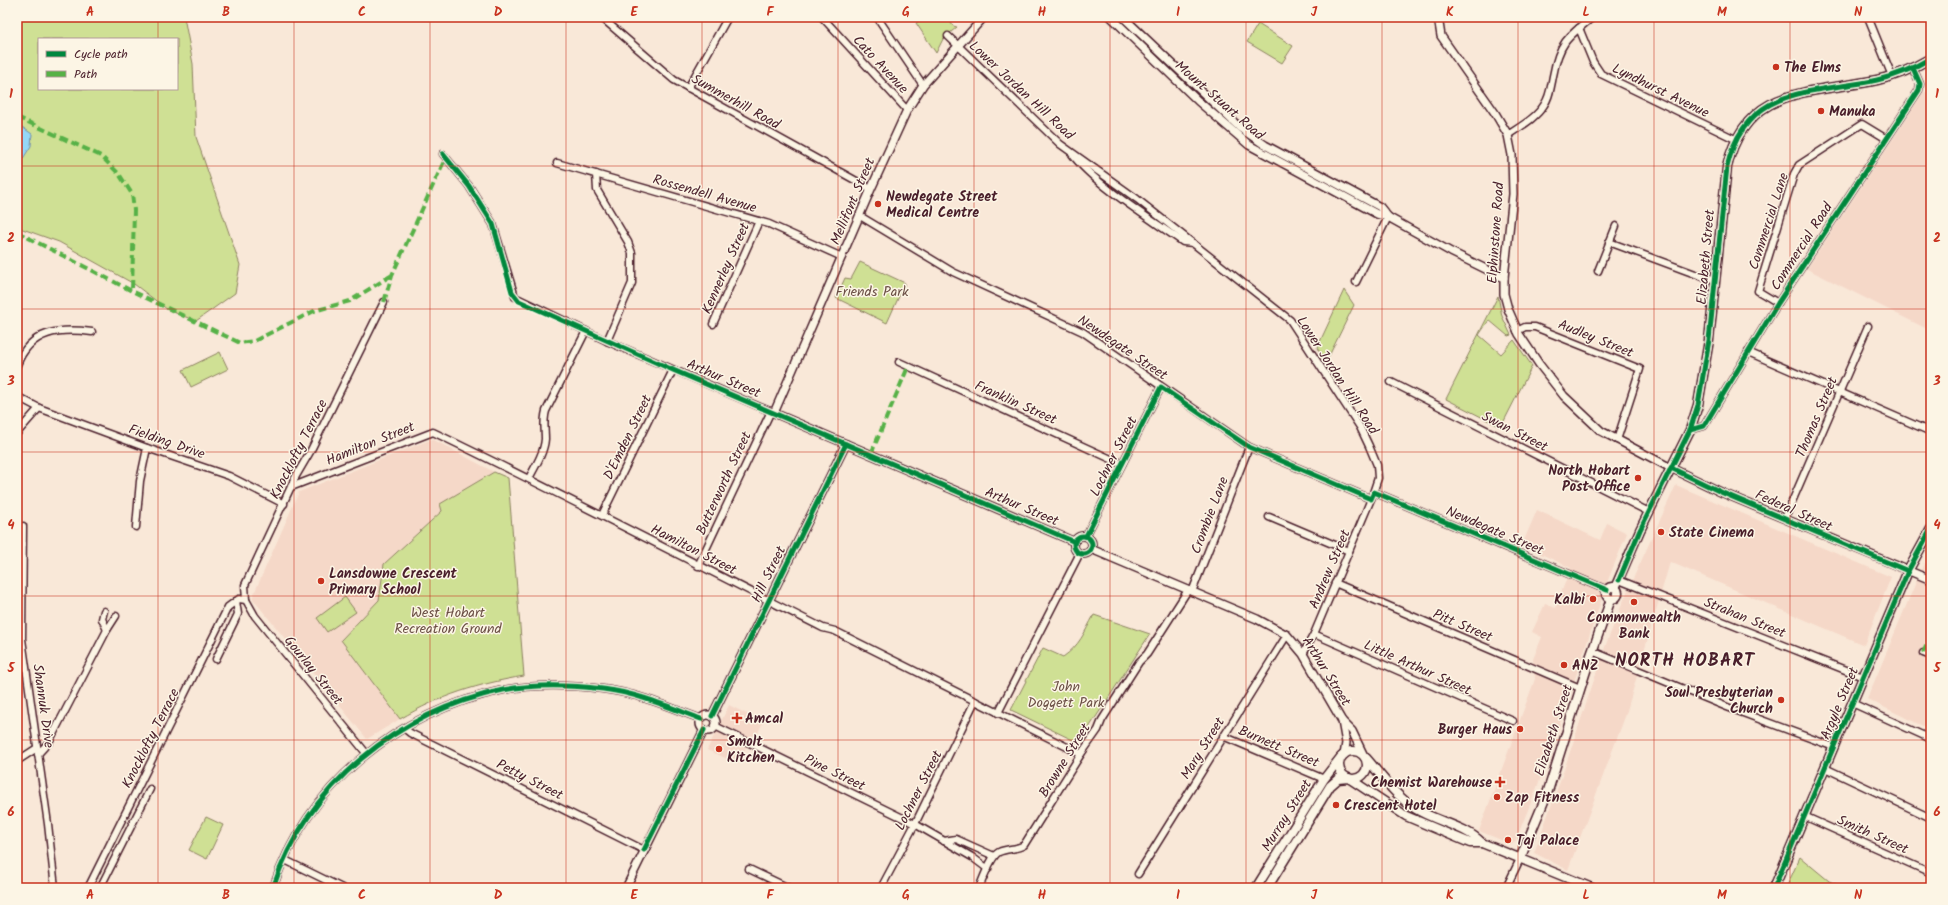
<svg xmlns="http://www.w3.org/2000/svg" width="1948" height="905" font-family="Kalam,sans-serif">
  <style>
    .built { fill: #f5d8c8 }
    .green { fill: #cfe094; stroke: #8c8060; fill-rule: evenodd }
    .water { fill: #95d7f7; stroke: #778da5 }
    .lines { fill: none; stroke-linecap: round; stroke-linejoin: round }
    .minor-casing { stroke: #4a1f2b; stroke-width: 9 }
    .tertiary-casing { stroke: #4a1f2b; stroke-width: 10 }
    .secondary-casing { stroke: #4a1f2b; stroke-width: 11 }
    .minor { stroke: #fcf5e5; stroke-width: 6 }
    .tertiary { stroke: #fcf5e5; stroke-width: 7 }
    .secondary { stroke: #fcf5e5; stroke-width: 8 }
    .quiet { stroke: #57b146; stroke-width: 4; stroke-dasharray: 8 4; stroke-linecap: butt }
    .cycleway-casing { stroke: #fcf5e5; stroke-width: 8 }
    .cycleway { stroke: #00873e; stroke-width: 5 }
    .grid { fill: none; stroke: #c8321e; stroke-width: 1; stroke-opacity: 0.55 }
    .poi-dot { fill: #c8321e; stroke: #fcf5e5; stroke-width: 1.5 }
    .labels { text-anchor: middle; stroke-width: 3; stroke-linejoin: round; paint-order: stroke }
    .street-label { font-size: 14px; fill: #4a1f2b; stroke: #fcf5e5 }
    .poi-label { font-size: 14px; font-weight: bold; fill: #4a1f2b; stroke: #fcf5e5; text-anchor: start }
    .park-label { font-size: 14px; fill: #6b4f45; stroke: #fcf5e5 }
    .district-label { font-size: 18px; font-weight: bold; letter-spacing: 1px; fill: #4a1f2b; stroke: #fcf5e5 }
    .neatline { fill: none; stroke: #c8321e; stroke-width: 1.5 }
    .grid-label { font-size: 13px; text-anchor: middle; font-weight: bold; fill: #c8321e }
  </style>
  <rect width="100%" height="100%" fill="#f9e8d8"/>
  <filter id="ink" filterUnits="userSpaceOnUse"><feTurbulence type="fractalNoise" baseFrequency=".025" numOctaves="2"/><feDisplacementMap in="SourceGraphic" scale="8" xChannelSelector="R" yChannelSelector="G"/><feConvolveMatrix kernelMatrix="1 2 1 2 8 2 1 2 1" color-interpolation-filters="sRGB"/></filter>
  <g filter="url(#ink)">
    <!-- built -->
    <g class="built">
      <polygon points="1924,92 1931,92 1931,331 1807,269"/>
      <polygon points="432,439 494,472 440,504 442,511 384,564 379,600 341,640 400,719 367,739 252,598 299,492"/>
      <polygon points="1676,485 1891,577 1864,645 1670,562 1626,714 1568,870 1534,853 1562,776 1605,647 1627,592"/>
      <polygon points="1537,510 1600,540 1607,523 1627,533 1608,580 1546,765 1515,842 1511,844 1479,831 1535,679 1533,659 1542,637 1532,632 1545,604 1555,608 1571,568 1522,545"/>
      <polygon points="1924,563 1931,567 1931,730 1867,699"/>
      <polygon points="729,705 763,722 757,735 742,753 737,763 707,750"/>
    </g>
    <!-- green -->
    <g class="green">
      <path d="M17 17H184L193 64 196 137 240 265 235 293 196 321 168 310 134 284 59 242 17 227ZM39 39H177V89H39Z"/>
      <polygon points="921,17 947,17 953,26 957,27 943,39 936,53 916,23 922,19"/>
      <polygon points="1258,24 1293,46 1282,63 1247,42"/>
      <polygon points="860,262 905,283 887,323 836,298 845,278 851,279"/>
      <polygon points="1344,290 1354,305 1326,362 1317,348"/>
      <polygon points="1498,296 1502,316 1511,335 1508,336 1489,320 1479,335 1501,354 1514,340 1532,366 1501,427 1446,399"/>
      <polygon points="220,352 228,369 191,387 183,370"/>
      <path d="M494 472 508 478 524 676C478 684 441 695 400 719L341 640 379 600 384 564 442 511 440 504Z"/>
      <polygon points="345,597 356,612 327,632 317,618"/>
      <path d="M1094 615 1150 634 1079 743 1011 710 1043 648 1063 657C1080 645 1084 633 1094 615Z"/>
      <polygon points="206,817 223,825 207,859 189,850"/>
      <polygon points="1800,857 1829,881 1845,888 1786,888"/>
    </g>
    <!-- water -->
    <polygon class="water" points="22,127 32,134 31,146 22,160 17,157 17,134"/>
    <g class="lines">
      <!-- minor casing -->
      <g class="minor-casing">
        <g id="minor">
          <polyline points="601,17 674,80 871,189"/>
          <polyline points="822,17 907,110"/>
          <polyline points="877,17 923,85"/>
          <polyline points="1868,17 1892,76"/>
          <polyline points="1579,28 1593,62 1601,74 1735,139"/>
          <polyline points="948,36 1060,144 1137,199 1290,320 1360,427 1369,446 1377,465 1378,478 1371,499 1314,634 1303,654"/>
          <polyline points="688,88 728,17"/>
          <path d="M1508 135C1521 126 1536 118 1544 105 1550 97 1551 86 1553 76 1559 43 1567 37 1593 17"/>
          <polyline points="443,154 469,186 493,224 515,297 607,341 774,413"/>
          <path d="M1072 154C1095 185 1151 219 1183 242L1193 243"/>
          <polyline points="557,163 769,224 842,257"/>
          <polyline points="596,174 597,190 628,242 632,253 632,283 607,341"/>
          <polyline points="860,216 953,272 1083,332 1249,447 1371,499"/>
          <polyline points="1609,242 1706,278 1715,279"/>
          <polyline points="1598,271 1616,226"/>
          <polyline points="1356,282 1388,217"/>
          <polyline points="1778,303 1758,291 1794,174 1799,165 1862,124 1885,138"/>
          <polyline points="713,324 759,221"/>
          <polyline points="1517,331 1525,327 1535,327 1640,369 1617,440"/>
          <polyline points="1748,352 1931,432"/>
          <polyline points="899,362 1122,464"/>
          <path d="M17 365C30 330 60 328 92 332"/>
          <polyline points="1391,382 1649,512"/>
          <polyline points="17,394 20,398 39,408 147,448 229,476 284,504"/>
          <polyline points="1690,430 1704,426 1778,303 1919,90 1920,84 1913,68"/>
          <polyline points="17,433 39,408"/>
          <path d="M529 478C535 467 544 453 545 439 545 429 543 421 546 411L586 331"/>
          <path d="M291 487 433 432C564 495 693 563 823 628L835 631 1081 754"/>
          <polyline points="1374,492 1607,590"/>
          <polyline points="602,515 673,370"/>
          <polyline points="1269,517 1349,551"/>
          <polyline points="1785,518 1868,326"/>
          <polyline points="23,526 22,639 48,824 55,888"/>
          <polyline points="136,527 140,481 147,448"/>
          <polyline points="1086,536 1161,387"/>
          <polyline points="698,566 771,411"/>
          <polyline points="1619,580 1863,677"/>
          <polyline points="1335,583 1580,688"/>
          <polyline points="1192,592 1249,447"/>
          <polyline points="246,600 255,616 366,753"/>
          <polyline points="104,611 102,619 107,630"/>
          <polyline points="1314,634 1513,721"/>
          <polyline points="1592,651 1727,707 1834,747"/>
          <polyline points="1923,653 1931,656"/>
          <polyline points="216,659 238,614 236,601"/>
          <polyline points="1852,703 1931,739"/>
          <polyline points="998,713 1080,553"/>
          <polyline points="715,726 915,824 972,857 988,869"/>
          <polyline points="405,729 410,733 644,850"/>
          <polyline points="1223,736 1324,779"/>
          <polyline points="38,754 49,742 107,630 116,616"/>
          <polyline points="17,761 37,748"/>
          <polyline points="1825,768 1931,818"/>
          <polyline points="1804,816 1931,873"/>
          <polyline points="944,841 956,839 994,856"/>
          <polyline points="285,860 342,888"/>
          <polyline points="749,869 789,888"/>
          <polyline points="1138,874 1287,635"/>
          <polyline points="88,888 228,607 239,599 246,600 245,585 296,476 310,452 384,302"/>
          <polyline points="100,888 150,789"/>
          <path d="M273 888C307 785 398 712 503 690 536 684 570 685 603 689 637 693 669 707 701 719"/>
          <polyline points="881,888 915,824 975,701"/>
          <path d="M979 888C983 879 991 856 999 852 1008 848 1016 850 1024 845L1081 754 1098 730 1102 720 1139 662 1147 654 1188 590"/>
          <polyline points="1506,888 1520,859"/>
        </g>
      </g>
      <!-- tertiary casing -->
      <g class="tertiary-casing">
        <g id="tertiary">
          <polyline points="984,17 923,85 907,110 871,189 774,413 1075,542"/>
          <polyline points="1111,17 1198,101 1249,145 1377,214 1388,217 1451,252 1504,278"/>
          <polyline points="1123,17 1239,127 1265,145 1380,207 1388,217"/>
          <polyline points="1438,17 1441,36 1495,113 1508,135 1512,155 1513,194 1504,278 1504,294 1508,309 1519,334 1539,364 1564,396 1601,431 1671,468 1723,493 1931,580"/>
          <circle cx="1083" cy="545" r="9"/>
          <polyline points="1091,549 1257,619 1287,635 1303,654 1342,721 1352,731 1364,756"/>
          <circle cx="708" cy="723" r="8"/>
          <polyline points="712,716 846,444"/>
          <polyline points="1342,721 1346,743 1344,755"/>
          <polyline points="626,888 704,730"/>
        </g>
      </g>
      <!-- secondary casing -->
      <g class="secondary-casing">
        <g id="secondary">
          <circle cx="1612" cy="593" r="6"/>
          <path d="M1615 588 1640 530 1690 430 1698 405 1709 340 1727 167C1746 85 1811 94 1877 80 1896 76 1914 68 1931 58"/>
          <circle cx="1353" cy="765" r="14"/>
          <path d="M1366 758C1381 775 1396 797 1416 809 1437 822 1464 825 1482 843L1592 888"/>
          <polyline points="1350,779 1406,816 1470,843 1482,843"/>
          <polyline points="1520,859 1547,794 1591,655 1611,599"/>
          <polyline points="1256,888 1324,779 1341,757"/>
          <polyline points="1267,888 1330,786 1338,779 1348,778"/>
          <polyline points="1774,888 1908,571 1931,529"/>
        </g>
      </g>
      <!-- minor -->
      <use href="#minor" class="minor"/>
      <!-- tertiary -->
      <use href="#tertiary" class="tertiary"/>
      <!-- secondary -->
      <use href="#secondary" class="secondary"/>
      <!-- quiet -->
      <g class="quiet">
        <polyline points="17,117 101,156 119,174 132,194 134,210 132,291"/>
        <polyline points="17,232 132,291 240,343 254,341 314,311 350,301 392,275"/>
        <polyline points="384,302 392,275 446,157"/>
        <polyline points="871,454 908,367"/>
        <polyline points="1923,653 1931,635"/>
      </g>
      <!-- cycleway casing -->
      <g class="cycleway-casing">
        <g id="cycleway">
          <polyline points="443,154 469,186 493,224 512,292 519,301 673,370 1075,542"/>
          <polyline points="1690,430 1704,426 1778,303 1919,90 1920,84 1913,68"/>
          <polyline points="1671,468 1723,493 1908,571"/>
          <polyline points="1086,536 1161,387 1249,447 1371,499 1374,492 1607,590"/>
          <circle cx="1083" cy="545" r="9"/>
          <path d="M1619 580 1640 530 1690 430 1698 405 1709 340 1727 167C1746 85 1811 94 1877 80 1896 76 1914 68 1931 58"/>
          <polyline points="712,716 846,444"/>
          <polyline points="644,850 704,730"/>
          <path d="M273 888C307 785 398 712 503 690 536 684 570 685 603 689 637 693 669 707 701 719"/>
          <polyline points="1774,888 1908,571 1931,529"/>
        </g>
      </g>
      <!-- cycleway -->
      <use href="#cycleway" class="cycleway"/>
    </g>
  </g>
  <!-- grid -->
  <path class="grid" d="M158 17V39M294 17V888M430 17V888M566 17V888M702 17V888M838 17V888M974 17V888M1110 17V888M1246 17V888M1382 17V888M1518 17V888M1654 17V888M1790 17V888M158 89V888M17 166H1931M17 309H1931M17 452H1931M17 596H1931M17 740H1931"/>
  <!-- markers -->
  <g class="poi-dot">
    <circle cx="1776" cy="67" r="4"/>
    <circle cx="1821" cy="111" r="4"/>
    <circle cx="878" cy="204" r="4"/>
    <circle cx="1638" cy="478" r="4"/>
    <circle cx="1661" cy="532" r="4"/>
    <circle cx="321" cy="581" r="4"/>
    <circle cx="1593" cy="599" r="4"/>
    <circle cx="1634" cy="602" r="4"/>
    <circle cx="1564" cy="665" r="4"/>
    <circle cx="1781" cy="700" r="4"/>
    <path d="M735 712h4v4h4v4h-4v4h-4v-4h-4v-4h4z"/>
    <circle cx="1520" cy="729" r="4"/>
    <circle cx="719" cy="749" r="4"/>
    <path d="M1498 776h4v4h4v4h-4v4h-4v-4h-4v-4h4z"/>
    <circle cx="1497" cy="797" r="4"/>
    <circle cx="1336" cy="805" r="4"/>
    <circle cx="1508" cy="840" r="4"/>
  </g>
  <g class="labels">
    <!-- street labels -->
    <g class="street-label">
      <text transform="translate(881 64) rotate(47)" y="5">Cato Avenue</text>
      <text transform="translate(1022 90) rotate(43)" y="5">Lower Jordan Hill Road</text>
      <text transform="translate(1661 90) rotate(26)" y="5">Lyndhurst Avenue</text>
      <text transform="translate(1220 100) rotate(41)" y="5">Mount Stuart Road</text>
      <text transform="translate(736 101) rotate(29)" y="5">Summerhill Road</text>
      <text transform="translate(705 193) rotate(16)" y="5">Rossendell Avenue</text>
      <text transform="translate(852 201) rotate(-67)" y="5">Mellifont Street</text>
      <text transform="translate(1768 221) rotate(-72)" y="5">Commercial Lane</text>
      <text transform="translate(1495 233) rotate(-86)" y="5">Elphinstone Road</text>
      <text transform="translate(1801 246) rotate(-57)" y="5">Commercial Road</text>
      <text transform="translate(1705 257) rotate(-85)" y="5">Elizabeth Street</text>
      <text transform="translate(725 268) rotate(-66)" y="5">Kennerley Street</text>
      <text transform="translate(1596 338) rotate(22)" y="5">Audley Street</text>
      <text transform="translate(1123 347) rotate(34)" y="5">Newdegate Street</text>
      <text transform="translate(1338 375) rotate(57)" y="5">Lower Jordan Hill Road</text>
      <text transform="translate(724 378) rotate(23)" y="5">Arthur Street</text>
      <text transform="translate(1016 402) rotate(24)" y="5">Franklin Street</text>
      <text transform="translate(1816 417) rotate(-67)" y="5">Thomas Street</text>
      <text transform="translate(1515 431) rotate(27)" y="5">Swan Street</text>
      <text transform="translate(627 437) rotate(-64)" y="5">D'Emden Street</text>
      <text transform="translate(167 441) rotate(19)" y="5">Fielding Drive</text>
      <text transform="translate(370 443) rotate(-22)" y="5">Hamilton Street</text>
      <text transform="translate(298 449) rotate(-63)" y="5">Knocklofty Terrace</text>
      <text transform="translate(1113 456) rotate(-63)" y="5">Lochner Street</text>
      <text transform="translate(723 483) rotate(-65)" y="5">Butterworth Street</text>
      <text transform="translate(1022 506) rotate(23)" y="5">Arthur Street</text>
      <text transform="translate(1794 510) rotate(24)" y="5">Federal Street</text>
      <text transform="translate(1209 515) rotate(-69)" y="5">Crombie Lane</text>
      <text transform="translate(1495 530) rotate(23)" y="5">Newdegate Street</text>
      <text transform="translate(694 549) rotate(27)" y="5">Hamilton Street</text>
      <text transform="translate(1329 569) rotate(-67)" y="5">Andrew Street</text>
      <text transform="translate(768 574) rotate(-64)" y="5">Hill Street</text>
      <text transform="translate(1745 617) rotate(22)" y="5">Strahan Street</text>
      <text transform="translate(1463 625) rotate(23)" y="5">Pitt Street</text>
      <text transform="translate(1418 667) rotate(24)" y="5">Little Arthur Street</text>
      <text transform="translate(314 670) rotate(51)" y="5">Gourlay Street</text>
      <text transform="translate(1327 671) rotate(58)" y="5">Arthur Street</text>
      <text transform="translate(1839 703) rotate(-67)" y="5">Argyle Street</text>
      <text transform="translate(44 706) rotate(82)" y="5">Shannuk Drive</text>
      <text transform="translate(1553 730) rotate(-72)" y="5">Elizabeth Street</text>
      <text transform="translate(150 738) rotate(-63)" y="5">Knocklofty Terrace</text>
      <text transform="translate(1279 746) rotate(23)" y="5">Burnett Street</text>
      <text transform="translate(1202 748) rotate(-58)" y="5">Mary Street</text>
      <text transform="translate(1064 760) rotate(-58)" y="5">Browne Street</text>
      <text transform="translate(835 772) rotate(26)" y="5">Pine Street</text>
      <text transform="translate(530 779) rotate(27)" y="5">Petty Street</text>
      <text transform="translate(918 790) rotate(-63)" y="5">Lochner Street</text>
      <text transform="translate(1286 815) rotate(-58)" y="5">Murray Street</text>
      <text transform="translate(1873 834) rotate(24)" y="5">Smith Street</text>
    </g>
    <!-- poi labels -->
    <g class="poi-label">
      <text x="1784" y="72">The Elms</text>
      <text x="1829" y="116">Manuka</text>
      <text x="886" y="201">Newdegate Street<tspan x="886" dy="16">Medical Centre</tspan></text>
      <text x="1630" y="475" text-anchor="end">North Hobart<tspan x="1630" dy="16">Post Office</tspan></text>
      <text x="1669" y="537">State Cinema</text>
      <text x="329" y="578">Lansdowne Crescent<tspan x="329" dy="16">Primary School</tspan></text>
      <text x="1585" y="604" text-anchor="end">Kalbi</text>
      <text x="1634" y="622" text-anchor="middle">Commonwealth<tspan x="1634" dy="16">Bank</tspan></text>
      <text x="1572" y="670">ANZ</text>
      <text x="1773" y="697" text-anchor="end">Soul Presbyterian<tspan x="1773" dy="16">Church</tspan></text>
      <text x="745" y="723">Amcal</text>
      <text x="1512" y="734" text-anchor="end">Burger Haus</text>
      <text x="727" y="746">Smolt<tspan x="727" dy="16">Kitchen</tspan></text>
      <text x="1492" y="787" text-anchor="end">Chemist Warehouse</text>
      <text x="1505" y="802">Zap Fitness</text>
      <text x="1344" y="810">Crescent Hotel</text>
      <text x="1516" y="845">Taj Palace</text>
    </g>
    <!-- park labels -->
    <g class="park-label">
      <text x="872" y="296">Friends Park</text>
      <text x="448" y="617">West Hobart<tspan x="448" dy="16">Recreation Ground</tspan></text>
      <text x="1066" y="691">John<tspan x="1066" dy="16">Doggett Park</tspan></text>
    </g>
    <!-- district labels -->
    <g class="district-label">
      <text x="1685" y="666">NORTH HOBART</text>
    </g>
  </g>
  <!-- margin -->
  <rect width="1948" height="905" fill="none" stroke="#fcf5e5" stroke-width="44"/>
  <!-- legend -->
  <rect x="38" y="38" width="140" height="52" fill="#fcf5e5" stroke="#b59f9b"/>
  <rect x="46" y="51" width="20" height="6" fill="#00873e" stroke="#b59f9b"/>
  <text x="74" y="58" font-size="12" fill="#4a1f2b">Cycle path</text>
  <rect x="46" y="71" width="20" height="6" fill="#57b146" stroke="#b59f9b"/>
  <text x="74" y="78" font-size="12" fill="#4a1f2b">Path</text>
  <rect x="22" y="22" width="1904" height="861" class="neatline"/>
  <g class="grid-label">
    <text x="90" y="16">A</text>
    <text x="226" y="16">B</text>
    <text x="362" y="16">C</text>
    <text x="498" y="16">D</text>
    <text x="634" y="16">E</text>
    <text x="770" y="16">F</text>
    <text x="906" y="16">G</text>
    <text x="1042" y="16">H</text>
    <text x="1178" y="16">I</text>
    <text x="1314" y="16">J</text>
    <text x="1450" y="16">K</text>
    <text x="1586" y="16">L</text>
    <text x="1722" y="16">M</text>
    <text x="1858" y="16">N</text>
    <text x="11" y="98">1</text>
    <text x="1937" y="98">1</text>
    <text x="11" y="242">2</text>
    <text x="1937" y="242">2</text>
    <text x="11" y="385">3</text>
    <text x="1937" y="385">3</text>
    <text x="11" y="529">4</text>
    <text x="1937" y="529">4</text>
    <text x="11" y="672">5</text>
    <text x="1937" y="672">5</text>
    <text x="11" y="816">6</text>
    <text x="1937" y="816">6</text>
    <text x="90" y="899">A</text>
    <text x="226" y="899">B</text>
    <text x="362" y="899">C</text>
    <text x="498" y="899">D</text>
    <text x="634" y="899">E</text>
    <text x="770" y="899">F</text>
    <text x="906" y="899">G</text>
    <text x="1042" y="899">H</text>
    <text x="1178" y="899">I</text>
    <text x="1314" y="899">J</text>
    <text x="1450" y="899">K</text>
    <text x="1586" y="899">L</text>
    <text x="1722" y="899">M</text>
    <text x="1858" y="899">N</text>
  </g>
</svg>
